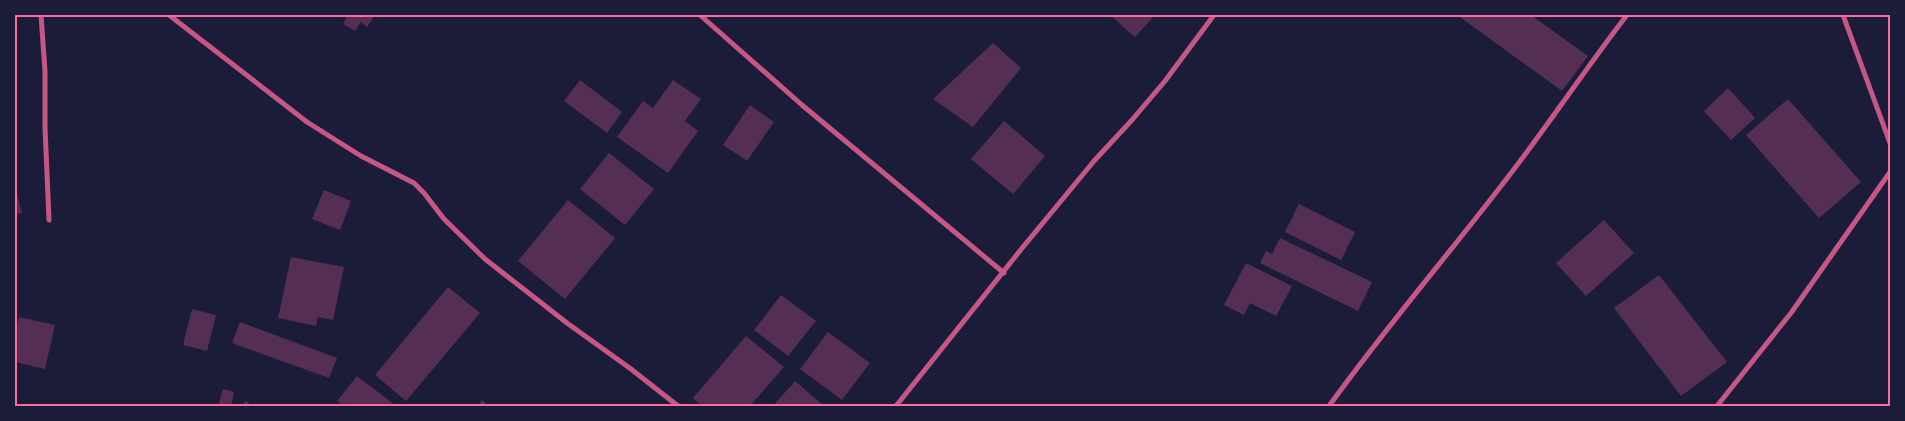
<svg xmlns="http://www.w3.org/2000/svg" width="1905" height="421" font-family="'Fira Sans',sans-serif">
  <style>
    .building { fill: #542f53 }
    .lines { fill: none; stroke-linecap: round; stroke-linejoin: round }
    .minor { stroke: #c65784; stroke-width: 5 }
    .neatline { fill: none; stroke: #ff6b9d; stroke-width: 2 }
  </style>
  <rect width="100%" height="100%" fill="#1b1b3a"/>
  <!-- building -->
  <g class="building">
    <polygon points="348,15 375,15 367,27 361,22 355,31 343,24"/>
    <polygon points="1110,15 1155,15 1135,37"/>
    <polygon points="1457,15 1531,15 1588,56 1562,91"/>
    <polygon points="993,43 1021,68 973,127 933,99"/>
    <polygon points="580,80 622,112 607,133 564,101"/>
    <polygon points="673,80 701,99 685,121 698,131 668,173 617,137 643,101 653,108"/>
    <polygon points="1728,88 1755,118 1731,140 1704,111"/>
    <polygon points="1788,99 1861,182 1819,218 1746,135"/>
    <polygon points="750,105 774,122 747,161 723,145"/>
    <polygon points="1004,121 1045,156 1013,194 971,159"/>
    <polygon points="609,153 654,189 625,225 580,189"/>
    <polygon points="15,186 22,213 15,214"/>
    <polygon points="324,190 351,201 340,230 312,219"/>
    <polygon points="568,200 615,238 565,299 518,261"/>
    <polygon points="1299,204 1355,232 1341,260 1285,232"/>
    <polygon points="1604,220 1634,253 1586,296 1556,263"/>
    <polygon points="1280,238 1372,282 1358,311 1260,263 1266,251 1272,254"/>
    <polygon points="291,257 344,267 333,320 318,317 316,326 278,318"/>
    <polygon points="1246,263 1292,286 1276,316 1250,303 1244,315 1224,305"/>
    <polygon points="1659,275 1727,362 1681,396 1614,308"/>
    <polygon points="448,287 480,313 406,401 375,375"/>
    <polygon points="781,295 816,321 788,356 754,330"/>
    <polygon points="192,309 216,315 207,351 183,345"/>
    <polygon points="19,317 55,325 45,369 15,362 15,334"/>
    <polygon points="240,322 337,358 329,378 232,343"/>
    <polygon points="828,332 870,363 842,400 800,369"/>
    <polygon points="746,336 784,367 750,406 702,406 693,398"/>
    <polygon points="357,376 395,405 394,406 343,406 337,401"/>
    <polygon points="795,381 824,406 773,406"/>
    <polygon points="223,389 234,392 231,406 218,406"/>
    <polygon points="482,400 489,406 478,406"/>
    <polygon points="246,401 253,406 242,406"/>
  </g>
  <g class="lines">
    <!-- minor -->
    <g class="minor">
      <polyline points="41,15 45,71 45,127 49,220"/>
      <polyline points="169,15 307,122 361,156 414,183 424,193 444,219 485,259 567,323 631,369 678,406"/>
      <polyline points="700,15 802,105 1004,273"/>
      <polyline points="1843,15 1890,143"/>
      <polyline points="896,406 1023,247 1094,161 1132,120 1165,81 1214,15"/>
      <path d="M1329 406C1386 327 1449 254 1508 177 1549 124 1586 68 1627 15"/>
      <polyline points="1717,406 1791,313 1890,172"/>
    </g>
  </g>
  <!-- border -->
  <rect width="1905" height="421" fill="none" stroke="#1b1b3a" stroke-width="32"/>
  <rect x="16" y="16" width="1873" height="389" class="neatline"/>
</svg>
